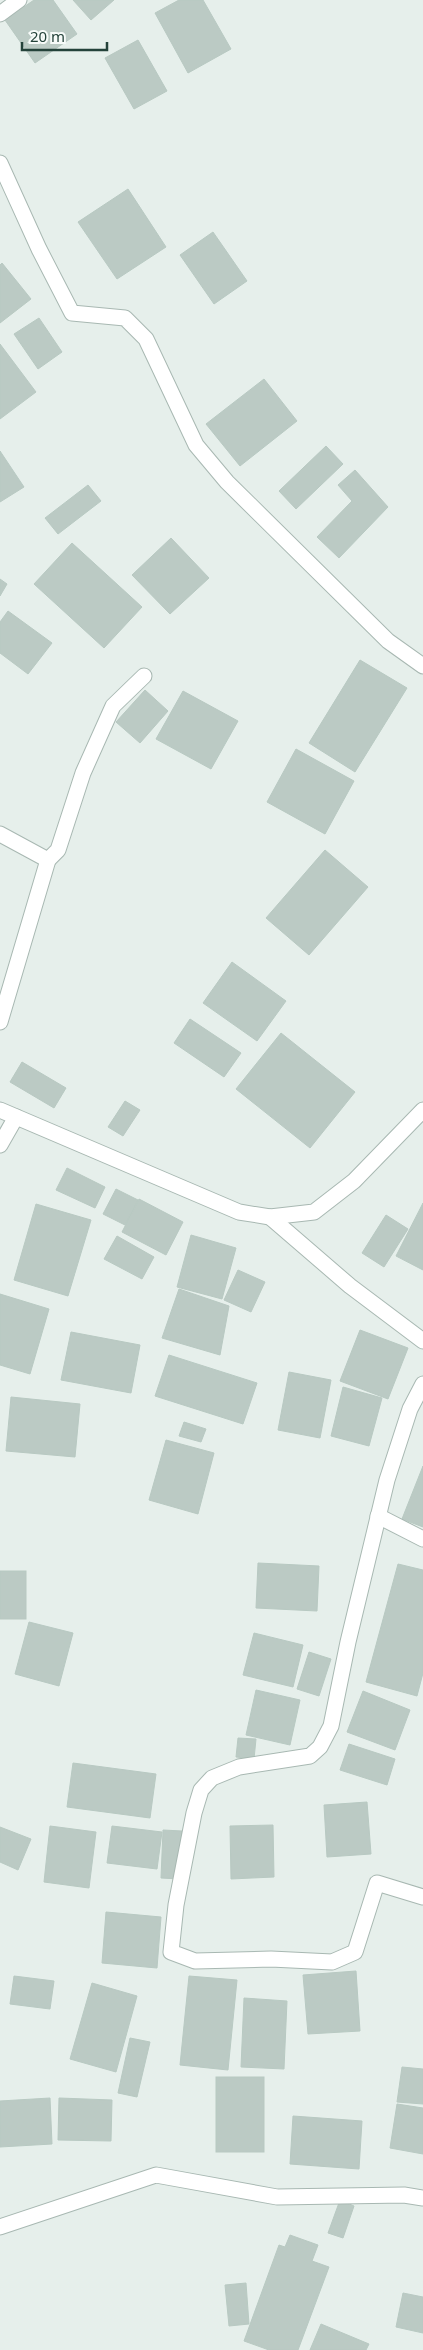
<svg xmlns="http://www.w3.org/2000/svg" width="423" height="2350" font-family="'Noto Sans',sans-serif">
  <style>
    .building { fill: #bbcac4; stroke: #b8c9c2 }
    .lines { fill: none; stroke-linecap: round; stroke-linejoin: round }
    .street-casing { stroke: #a8b8b2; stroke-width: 17 }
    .street { stroke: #fff; stroke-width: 15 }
  </style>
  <rect width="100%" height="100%" fill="#e6efeb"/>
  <!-- building -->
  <g class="building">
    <polygon points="34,0 53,0 77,34 35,63 5,20"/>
    <polygon points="73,0 114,0 91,20"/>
    <polygon points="179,0 203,0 231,49 188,73 155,13"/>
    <polygon points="138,40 167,91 134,109 105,58"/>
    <polygon points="128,189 166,247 117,279 78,222"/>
    <polygon points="213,232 247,281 214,304 180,255"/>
    <polygon points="2,263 31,299 0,323 0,265"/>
    <polygon points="39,318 62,352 38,369 14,334"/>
    <polygon points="0,344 36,392 0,419"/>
    <polygon points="264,379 297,421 240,466 206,424"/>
    <polygon points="326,446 343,464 296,509 279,491"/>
    <polygon points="0,451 24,487 0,502"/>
    <polygon points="355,470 388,507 339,558 317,537 352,501 338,485"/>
    <polygon points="88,485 101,501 58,534 45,518"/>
    <polygon points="171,538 209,578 170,614 132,575"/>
    <polygon points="72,543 142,607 104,648 34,584"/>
    <polygon points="0,579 7,584 0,596"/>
    <polygon points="8,611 52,643 28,674 0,653 0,622"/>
    <polygon points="360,660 407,688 355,772 309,743"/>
    <polygon points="145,690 168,711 140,743 116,722"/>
    <polygon points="183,691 238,721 211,769 156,739"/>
    <polygon points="296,749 354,781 325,834 267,802"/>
    <polygon points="325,850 368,887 309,955 266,918"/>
    <polygon points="232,962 286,1001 257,1041 203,1003"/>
    <polygon points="190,1019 241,1053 224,1077 174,1043"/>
    <polygon points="281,1033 355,1092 310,1148 236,1089"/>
    <polygon points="22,1062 66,1088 54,1108 10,1082"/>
    <polygon points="125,1101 140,1110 123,1136 108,1127"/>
    <polygon points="67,1168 105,1187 95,1208 56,1190"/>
    <polygon points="116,1189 138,1200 125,1225 103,1214"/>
    <polygon points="139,1199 183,1222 166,1255 122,1232"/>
    <polygon points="423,1203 423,1270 396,1256"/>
    <polygon points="36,1204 91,1220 68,1296 14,1280"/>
    <polygon points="386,1215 408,1229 384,1267 362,1253"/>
    <polygon points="191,1235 236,1248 222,1299 177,1287"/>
    <polygon points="117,1236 154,1257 142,1279 104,1259"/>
    <polygon points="238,1270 265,1282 251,1312 224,1300"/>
    <polygon points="179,1289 229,1306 220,1355 162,1338"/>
    <polygon points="0,1294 49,1309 30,1374 0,1365"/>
    <polygon points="360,1330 408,1348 388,1399 340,1381"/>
    <polygon points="71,1332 140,1345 131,1393 61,1380"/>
    <polygon points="169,1355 257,1383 243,1424 155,1396"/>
    <polygon points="289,1372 331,1380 320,1438 278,1430"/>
    <polygon points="343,1387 382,1398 369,1446 331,1436"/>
    <polygon points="11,1397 80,1404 75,1457 6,1451"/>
    <polygon points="184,1422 206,1429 201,1442 179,1436"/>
    <polygon points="166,1440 214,1453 198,1514 149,1500"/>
    <polygon points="423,1466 423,1527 402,1519"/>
    <polygon points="258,1563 319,1566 317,1611 256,1608"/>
    <polygon points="398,1564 423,1570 423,1673 417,1696 366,1682"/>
    <rect x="0" y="1571" width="26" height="48"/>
    <polygon points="29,1622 73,1633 59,1686 15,1674"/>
    <polygon points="254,1633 303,1645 293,1687 243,1675"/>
    <polygon points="309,1652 331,1659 319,1696 297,1689"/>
    <polygon points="256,1690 300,1700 290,1745 246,1735"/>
    <polygon points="363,1691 410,1710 395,1750 347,1732"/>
    <polygon points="238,1738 256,1739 254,1759 236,1757"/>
    <polygon points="349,1744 395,1759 387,1785 340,1770"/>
    <polygon points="73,1763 156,1774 150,1818 67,1807"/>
    <polygon points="367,1802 371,1854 327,1857 324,1805"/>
    <polygon points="273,1825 274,1877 231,1879 230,1826"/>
    <polygon points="50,1826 96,1832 89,1888 44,1882"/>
    <polygon points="112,1826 162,1832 157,1869 107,1863"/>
    <polygon points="0,1827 31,1839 18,1870 0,1862"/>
    <polygon points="163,1830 182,1831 180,1879 161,1878"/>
    <polygon points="106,1912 161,1917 157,1968 102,1963"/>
    <polygon points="356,1971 360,2031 308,2034 303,1975"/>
    <polygon points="14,1976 54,1981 50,2009 10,2004"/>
    <polygon points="189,1976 237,1980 228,2070 180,2065"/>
    <polygon points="92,1983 137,1996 116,2072 70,2059"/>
    <polygon points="244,1998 287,2001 284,2069 241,2067"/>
    <polygon points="130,2038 150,2042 137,2097 118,2093"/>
    <polygon points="402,2067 423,2069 423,2104 397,2102"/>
    <rect x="216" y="2077" width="48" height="75"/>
    <polygon points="50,2098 52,2144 0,2147 0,2101"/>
    <polygon points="59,2098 112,2100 111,2141 58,2140"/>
    <polygon points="397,2104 423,2108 423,2154 390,2148"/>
    <polygon points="293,2116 362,2121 359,2169 290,2164"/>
    <polygon points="340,2200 354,2206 343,2238 328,2233"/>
    <polygon points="290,2235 318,2245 312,2261 329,2267 298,2350 269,2350 244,2341 279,2245 285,2247"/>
    <polygon points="246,2283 249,2324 229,2326 225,2285"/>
    <polygon points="403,2293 423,2297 423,2333 396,2327"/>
    <polygon points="321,2324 369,2344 366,2350 310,2350"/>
  </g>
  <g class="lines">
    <!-- street casing -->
    <g class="street-casing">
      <g id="street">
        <polyline points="0,14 19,0"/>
        <polyline points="0,163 39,249 72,313 125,318 146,339 196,445 227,482 388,641 423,666"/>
        <polyline points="0,834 48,860 0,1022"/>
        <polyline points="48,860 58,850 83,773 113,706 144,676"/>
        <polyline points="0,1110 239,1212 270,1217 314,1212 354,1181 423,1110"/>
        <polyline points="0,1145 16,1117"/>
        <polyline points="270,1217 350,1286 423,1341"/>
        <polyline points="423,1384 410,1409 387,1480 348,1642 331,1726 320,1747 310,1756 239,1767 212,1778 201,1790 194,1813 176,1905 171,1952 195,1961 271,1959 332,1962 355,1952 377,1883 423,1897"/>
        <polyline points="378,1516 423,1539"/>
        <polyline points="0,2227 156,2175 277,2197 404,2195 423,2198"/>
      </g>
    </g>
    <!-- street -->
    <use href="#street" class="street"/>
  </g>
  <!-- scale -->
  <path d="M22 42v8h85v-8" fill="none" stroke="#24423a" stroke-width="2.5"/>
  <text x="30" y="42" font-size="15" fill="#24423a" stroke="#f7fbf9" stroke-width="4" paint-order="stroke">20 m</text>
</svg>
